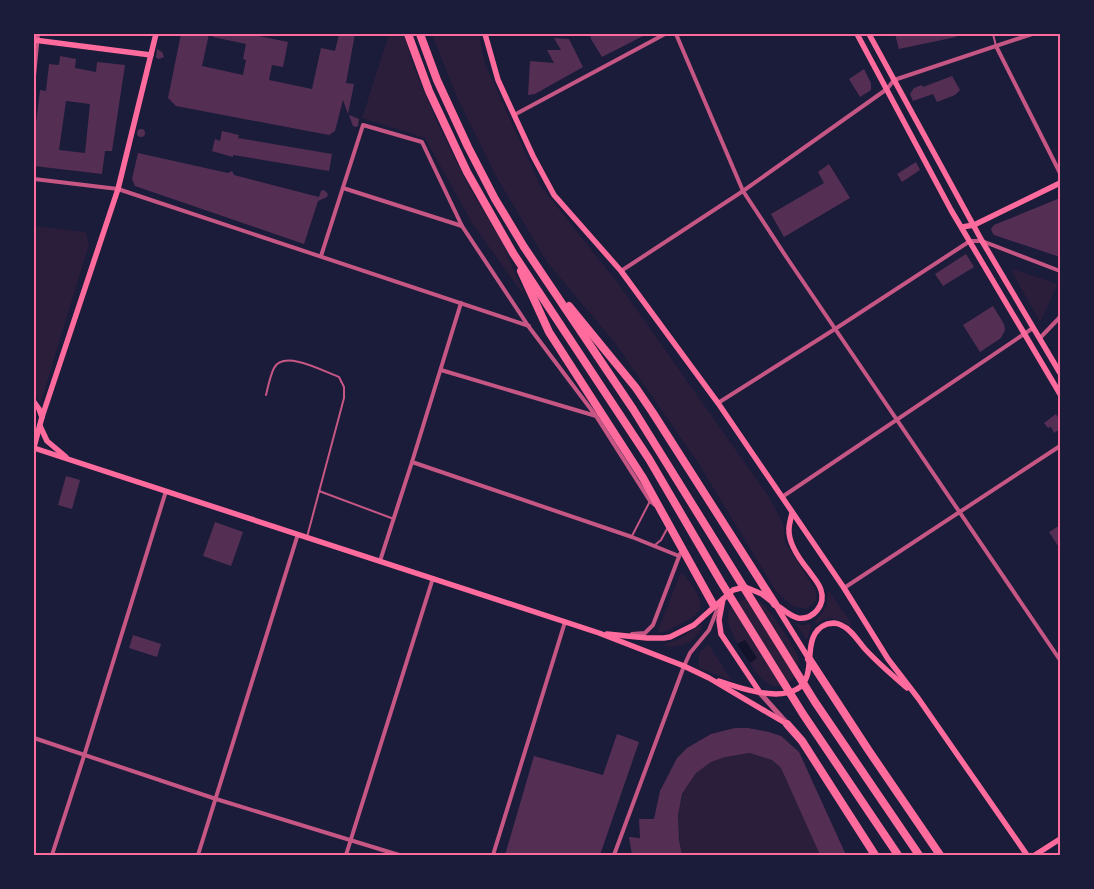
<svg xmlns="http://www.w3.org/2000/svg" width="1094" height="889" font-family="Helvetica,sans-serif">
  <style>
    .green { fill: #2a1e3b }
    .water { fill: #12122b }
    .building { fill: #542f53; fill-rule: evenodd }
    .lines { fill: none; stroke-linecap: round; stroke-linejoin: round }
    .service { stroke: #c65784; stroke-width: 2 }
    .minor { stroke: #c65784; stroke-width: 4 }
    .tertiary { stroke: #c65784; stroke-width: 5 }
    .secondary { stroke: #ff6b9d; stroke-width: 5.5 }
    .motorway { stroke: #ff6b9d; stroke-width: 8 }
    .neatline { fill: none; stroke: #ff6b9d; stroke-width: 2 }
  </style>
  <rect width="100%" height="100%" fill="#1b1b3a"/>
  <!-- green -->
  <g class="green">
    <polygon points="389,34 404,34 413,65 437,122 468,185 501,240 526,298 473,225 425,138 362,118"/>
    <polygon points="432,34 479,34 485,64 540,185 620,286 769,497 783,524 785,542 816,591 816,601 806,609 792,606 776,591 697,461 615,343 547,262 496,176 456,95"/>
    <polygon points="34,226 86,232 89,244 41,402 34,395"/>
    <polygon points="1013,269 1058,284 1041,320 1039,320 1012,272"/>
    <path d="M681 572C690 582 701 595 701 609L693 617 663 633 659 632 658 630Z"/>
    <path d="M828 590 852 624 850 626C839 617 827 616 816 624L814 621C827 611 827 606 828 590Z"/>
    <path d="M748 598C753 599 757 599 762 603 770 610 795 647 798 657 801 669 794 684 780 686 775 687 770 685 766 682 757 676 751 664 745 655 733 637 712 606 748 598Z"/>
    <path d="M703 623C697 642 681 651 662 645L679 639Z"/>
    <polygon points="809,623 811,626 807,640 796,624 804,625"/>
    <polygon points="708,644 732,681 699,668 699,654"/>
    <path d="M750 753 772 760 781 768 820 855H682C675 821 676 780 711 762 723 756 737 755 750 753Z"/>
  </g>
  <!-- water -->
  <polygon class="water" points="745,640 757,658 750,663 737,644"/>
  <!-- building -->
  <g class="building">
    <polygon points="181,34 209,34 202,66 243,75 246,60 243,59 246,44 213,37 213,34 249,34 288,42 283,67 272,65 269,80 312,89 321,48 335,51 339,34 355,34 346,83 354,84 348,114 343,100 335,131 329,135 176,106 168,98"/>
    <polygon points="590,34 647,34 602,57 591,39"/>
    <polygon points="895,34 956,34 956,37 899,49"/>
    <polygon points="554,38 569,39 583,67 535,94 528,95 530,61 554,63 547,50 561,50"/>
    <polygon points="157,49 162,52 164,57 159,59 156,58"/>
    <path d="M60 56 76 59 75 68 96 72 97 62 125 65 112 151H105L102 174 34 166V139L40 90 46 91 49 64 59 65ZM66 101 90 104 85 153 59 150Z"/>
    <polygon points="864,69 871,83 871,90 860,97 849,79"/>
    <polygon points="952,76 960,90 955,95 937,102 933,94 913,101 910,94 914,88 922,85 923,87"/>
    <polygon points="349,115 359,119 358,126 355,127 353,126"/>
    <circle cx="141" cy="133" r="4"/>
    <polygon points="222,131 239,135 238,138 332,154 329,171 233,155 233,157 212,151 215,139 220,141"/>
    <polygon points="138,153 228,173 232,171 234,175 319,197 321,191 324,190 328,194 327,197 318,201 304,244 135,186 132,179"/>
    <polygon points="916,162 920,170 902,182 897,174"/>
    <polygon points="829,164 850,198 784,237 771,214 824,183 818,172"/>
    <polygon points="1060,198 1060,257 994,235 992,232 991,229 994,225"/>
    <polygon points="966,254 974,267 943,286 935,274"/>
    <polygon points="993,306 1004,324 1005,330 1001,338 980,352 963,325"/>
    <polygon points="1056,414 1060,421 1060,429 1054,433 1051,427 1048,428 1044,423"/>
    <polygon points="66,476 80,480 72,509 58,505"/>
    <polygon points="215,522 243,532 231,566 203,556"/>
    <polygon points="1060,525 1060,549 1049,532"/>
    <polygon points="133,635 161,644 157,657 129,648"/>
    <polygon points="735,728 748,728 769,732 781,736 799,752 846,855 820,855 781,768 772,760 750,753 725,757 711,762 696,773 689,783 682,794 678,816 679,840 682,855 632,855 629,837 640,838 639,819 654,819 660,791 677,758 687,748 711,734"/>
    <polygon points="617,734 639,742 600,855 505,855 534,756 603,775"/>
  </g>
  <g class="lines">
    <!-- service -->
    <g class="service">
      <polyline points="993,34 996,46"/>
      <path d="M266 395C268 387 270 376 274 368 284 349 325 372 339 377L344 387V398L307 537"/>
      <polyline points="319,491 394,519"/>
      <polyline points="632,536 649,503"/>
      <polyline points="655,545 661,540 668,527"/>
    </g>
    <!-- minor -->
    <g class="minor">
      <polyline points="676,34 743,191 787,258 1060,660"/>
      <polyline points="996,46 1060,173"/>
      <polyline points="34,76 38,34"/>
      <polyline points="514,115 665,34"/>
      <polyline points="34,179 118,189 529,326"/>
      <polyline points="343,188 462,226"/>
      <polyline points="321,256 363,125 422,142 462,226 529,327 596,416 650,501 655,505"/>
      <polyline points="621,271 743,191 887,89 894,80 1032,34"/>
      <polyline points="1040,338 1060,317"/>
      <polyline points="441,370 596,416"/>
      <polyline points="718,403 835,329 970,241 982,241 1060,271"/>
      <polyline points="412,462 632,537 679,556"/>
      <polyline points="782,497 1033,328"/>
      <polyline points="380,561 412,462 461,303"/>
      <polyline points="844,588 1060,446"/>
      <polyline points="632,634 645,633 653,625 680,554"/>
      <polyline points="34,738 216,799 399,855"/>
      <polyline points="52,855 84,756 166,491"/>
      <polyline points="198,855 298,534"/>
      <polyline points="346,855 433,578"/>
      <polyline points="493,855 565,622"/>
      <polyline points="614,855 684,666 690,653 709,630 719,605"/>
    </g>
    <!-- tertiary -->
    <polyline class="tertiary" points="759,692 785,721"/>
    <!-- secondary -->
    <g class="secondary">
      <polyline points="485,34 498,80 533,156 554,195 621,271 718,403 844,588 888,659 918,698 1027,855"/>
      <polyline points="857,34 951,210 1060,394"/>
      <polyline points="869,34 982,241 1060,373"/>
      <polyline points="34,40 151,55"/>
      <polyline points="962,227 974,225 1060,183"/>
      <polyline points="34,402 39,409 42,417"/>
      <polyline points="40,426 47,441 66,457"/>
      <polyline points="34,447 42,417 118,189 156,34"/>
      <polyline points="34,448 599,633 684,666 709,678 787,724"/>
      <polyline points="723,599 719,620 721,634 759,691"/>
      <path d="M778 606C784 610 790 616 798 618 813 620 826 605 821 590 819 583 813 577 809 571 800 560 788 543 789 529 789 524 791 518 792 513"/>
      <polyline points="607,634 647,638 664,638 670,637 694,625 733,590 745,587 762,594 775,604 809,659"/>
      <path d="M719 681C739 688 777 701 797 689 820 676 798 635 827 624 832 623 836 622 841 625 851 629 858 641 865 649 878 663 893 676 907 688"/>
      <polyline points="1035,855 1060,839"/>
    </g>
    <!-- motorway -->
    <g class="motorway">
      <polyline points="408,34 429,91 467,172 513,253 649,459 721,582 803,714 898,855"/>
      <polyline points="420,34 437,80 468,147 495,199 524,247 633,409 815,702 919,855"/>
      <polyline points="521,271 549,332 643,478 714,606"/>
      <polyline points="569,306 636,388 653,413 775,604"/>
      <polyline points="809,659 869,751 940,855"/>
      <polyline points="787,724 802,741 875,855"/>
    </g>
  </g>
  <!-- border -->
  <rect width="1094" height="889" fill="none" stroke="#1b1b3a" stroke-width="70"/>
  <rect x="35" y="35" width="1024" height="819" class="neatline"/>
</svg>
